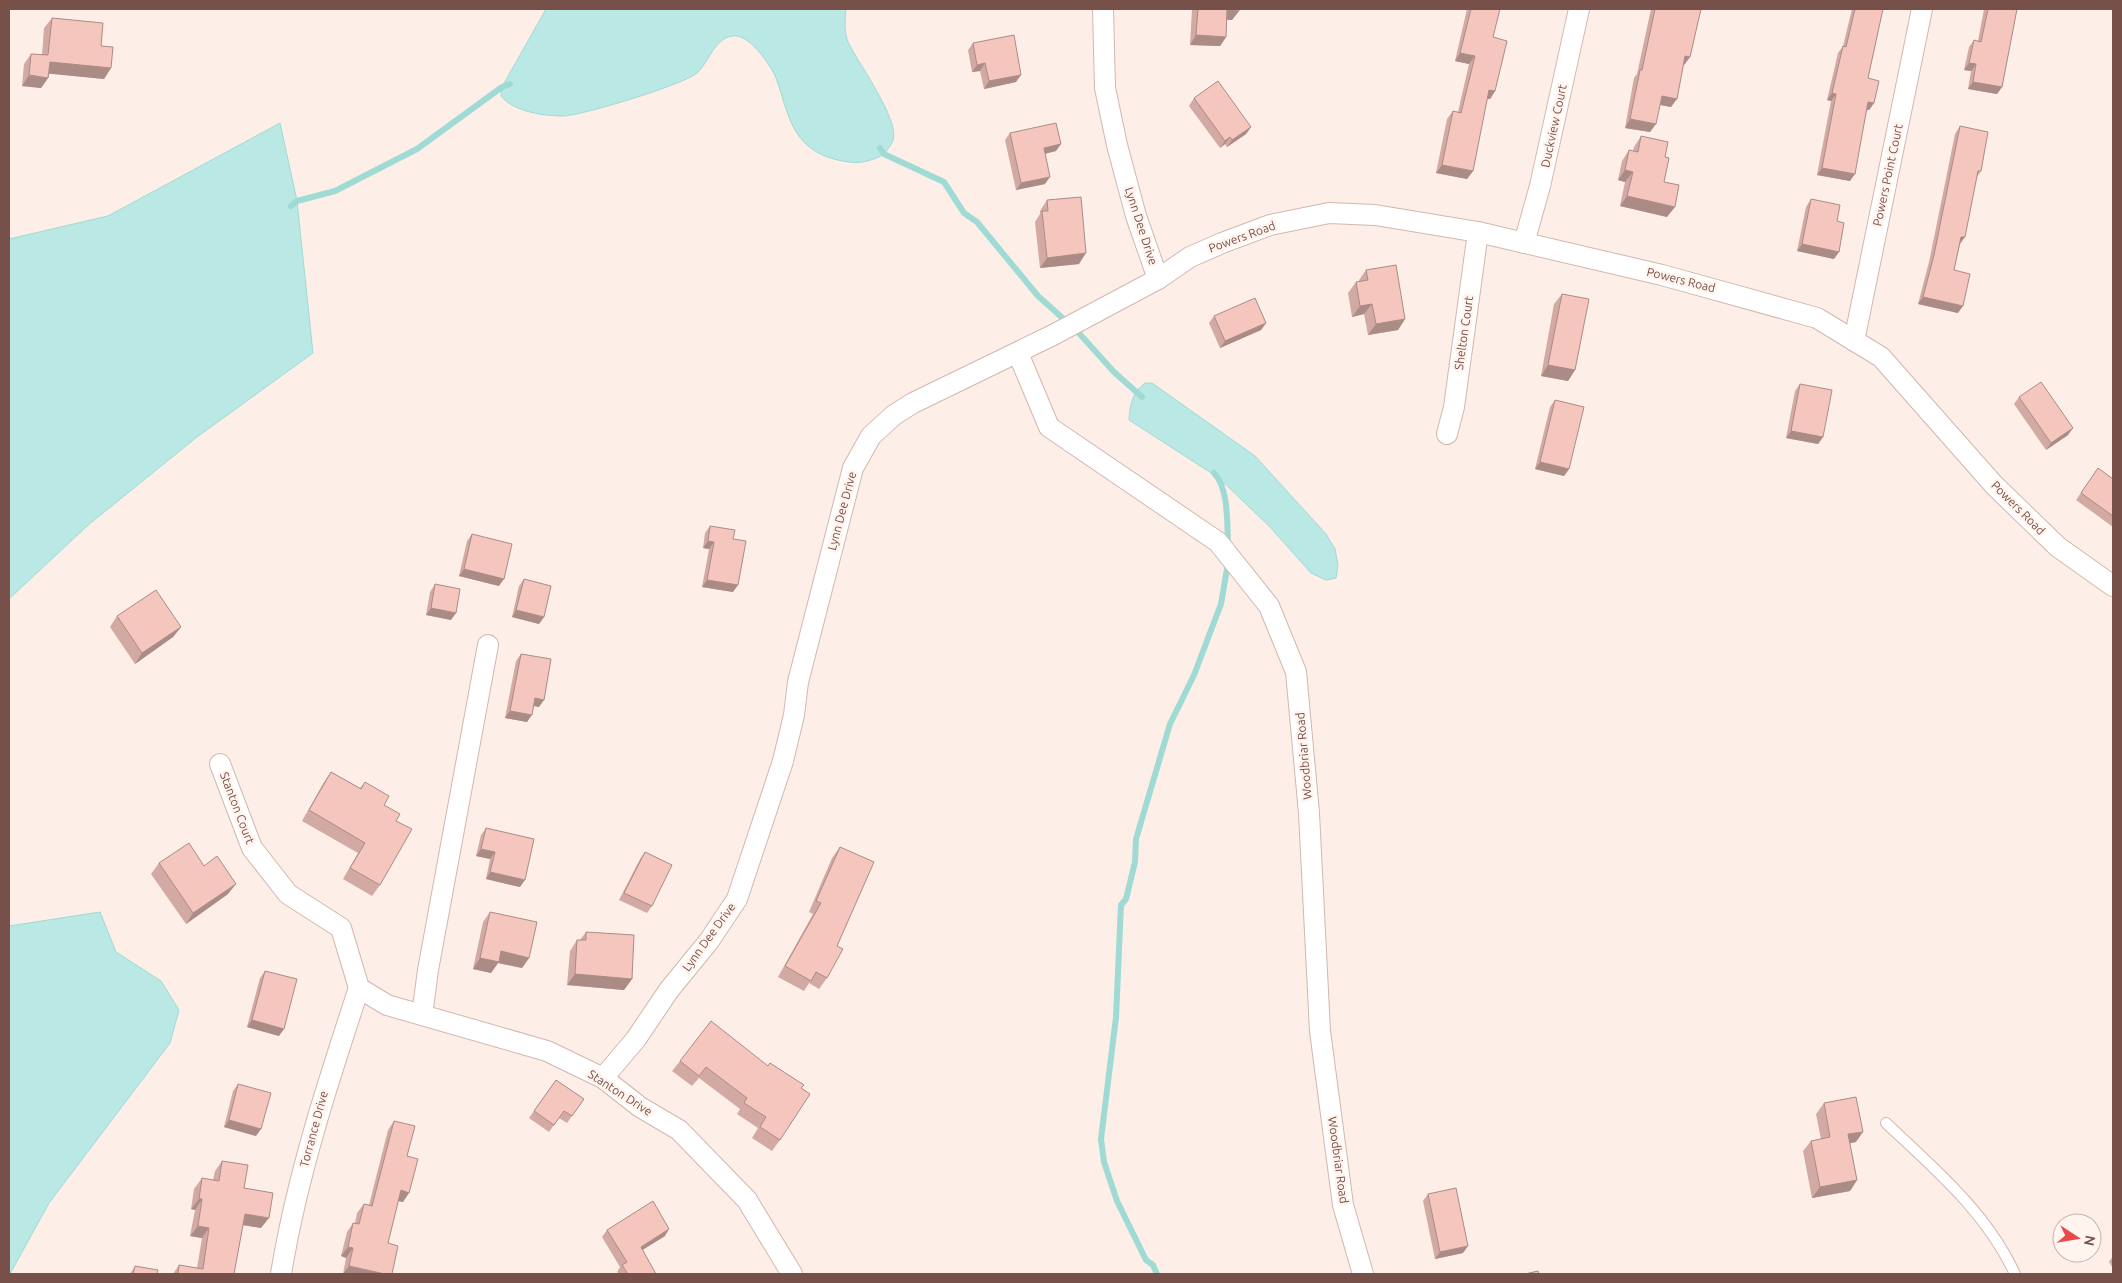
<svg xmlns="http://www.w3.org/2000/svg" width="2122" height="1283" font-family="Ubuntu,sans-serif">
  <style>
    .water { fill: #bae8e4; stroke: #a0dad5 }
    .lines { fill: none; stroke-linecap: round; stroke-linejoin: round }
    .stream { stroke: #a0dad5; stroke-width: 6 }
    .service-casing { stroke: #d2b7af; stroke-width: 12 }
    .minor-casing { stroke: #d2b7af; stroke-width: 22 }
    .service { stroke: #fff; stroke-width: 10 }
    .minor { stroke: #fff; stroke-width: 20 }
    .wall { fill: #d2aaa3 }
    .shaded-wall { fill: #ab8b85 }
    .building { fill: #f4c6be; stroke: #ab8b85 }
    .labels { text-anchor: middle; stroke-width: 5; stroke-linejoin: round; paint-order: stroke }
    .street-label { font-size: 12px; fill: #78504a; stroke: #fff4ee }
  </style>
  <rect width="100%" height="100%" fill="#fdefe7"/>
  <!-- water -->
  <g class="water">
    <path d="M546 9H846C845 20 844 32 848 42 858 63 900 120 893 140 892 144 887 150 885 153 876 160 860 164 849 162 833 160 817 155 805 143 788 127 784 99 776 78 770 64 749 33 732 36 714 39 709 62 697 73 683 85 583 115 564 116 544 116 514 112 501 96L502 87Z"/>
    <polygon points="280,123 297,201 313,353 197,437 87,526 9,599 9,239 108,216"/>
    <path d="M1145 383H1152L1255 456 1326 534 1335 549 1338 565 1336 578 1326 580 1311 573 1270 527 1219 478 1129 420C1130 405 1132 393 1145 383Z"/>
    <polygon points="100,912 116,952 161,981 179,1010 170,1043 49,1203 10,1274 9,1274 9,926"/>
  </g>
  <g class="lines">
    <!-- stream -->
    <g class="stream">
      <polyline points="880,148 884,154 944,182 964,213 977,222 1038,296 1077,331 1114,372 1142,397"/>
      <polyline points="291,206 297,201 335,191 417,149 502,87 510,84"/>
      <path d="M1214 473C1229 488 1227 525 1228 545"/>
      <polyline points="1157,1274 1153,1265 1146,1260 1117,1201 1104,1162 1101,1139 1116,1017 1121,905 1126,899 1135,862 1136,839 1170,724 1194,675 1221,604 1228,563"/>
    </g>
    <!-- service casing -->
    <g class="service-casing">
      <path id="service" d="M1886 1123C1934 1168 1987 1213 2015 1274"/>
    </g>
    <!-- minor casing -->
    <g class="minor-casing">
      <g id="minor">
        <polyline points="1103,9 1105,88 1117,145 1136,216 1158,279"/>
        <polyline points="1524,243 1540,186 1579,9"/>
        <polyline points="1854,341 1922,9"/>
        <polyline points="1018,353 1049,427 1218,542 1269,606 1296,672 1309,813 1320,1031 1343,1205 1363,1274"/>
        <polyline points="1447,434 1454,407 1478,232"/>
        <polyline points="220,764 252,848 288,894 341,928 359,988"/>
        <polyline points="359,988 387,1005 547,1051 603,1078 640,1107 679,1130 747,1200 792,1274"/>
        <polyline points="422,1015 428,970 488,645"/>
        <polyline points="603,1078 636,1039 669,990 709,941 737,899 783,761 794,715 798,682 853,468 871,436 894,415 913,403 1053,335 1158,279 1190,257 1222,243 1270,225 1329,213 1375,215 1478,232 1662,275 1817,318 1881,357 1994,485 2058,547 2113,586"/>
        <path d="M281 1274C297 1176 328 1082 359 988"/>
      </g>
    </g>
    <!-- service -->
    <use href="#service" class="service"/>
    <!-- minor -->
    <use href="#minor" class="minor"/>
  </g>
  <!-- wall -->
  <g class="wall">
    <polygon points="1192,9 1239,9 1239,11 1232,20 1227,20 1226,37 1220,46 1190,45"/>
    <polygon points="1467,9 1500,9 1493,37 1495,91 1490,99 1487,99 1473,171 1467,179 1436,173 1447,119 1453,111 1458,112 1469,64 1455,61"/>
    <polygon points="1651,9 1701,9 1690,57 1684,65 1683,65 1671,107 1660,105 1650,132 1625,128 1634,78 1637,74"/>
    <polygon points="1852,9 1883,9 1868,78 1874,103 1869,110 1867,110 1850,181 1817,175 1831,101 1827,100 1838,53 1843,46"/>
    <polygon points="1984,9 2017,9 2002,87 1997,94 1968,89 1971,71 1964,70 1969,47 1974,40 1978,41"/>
    <polygon points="52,18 101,46 111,68 104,79 49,73 48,78 41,88 22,86 24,64 31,54 42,55 44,28"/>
    <polygon points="973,43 1016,82 984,89 980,71 972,72 968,50"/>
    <polygon points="1194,98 1251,127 1246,134 1227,147 1225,144 1220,148 1189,106"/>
    <polygon points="1960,126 1981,171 1977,177 1960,244 1954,270 1958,313 1918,304 1929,262 1955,134"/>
    <polygon points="1010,133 1056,151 1045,154 1045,184 1016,190 1005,140"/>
    <polygon points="1641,136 1665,157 1664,182 1667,217 1620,206 1625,182 1618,180 1622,161 1629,150 1633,151 1634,147"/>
    <polygon points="1811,199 1837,221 1834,259 1797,251 1806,207"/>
    <polygon points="1047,200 1079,264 1040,268 1035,222 1040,214 1040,211"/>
    <polygon points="1366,270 1405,319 1398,330 1368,335 1364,314 1352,317 1348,293 1356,282 1359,282 1359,280"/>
    <polygon points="1562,294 1575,370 1568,381 1541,376 1554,304"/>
    <polygon points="1214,316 1266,323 1261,330 1220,348 1209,323"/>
    <polygon points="1800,384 1823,437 1818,444 1786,438 1795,391"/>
    <polygon points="2019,397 2068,435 2046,450 2014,404"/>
    <polygon points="1555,400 1569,469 1564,476 1535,469 1550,407"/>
    <polygon points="2098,468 2113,479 2113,527 2076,500"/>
    <polygon points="710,526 733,539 733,592 702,587 709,549 703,548 705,533"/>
    <polygon points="472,534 499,586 459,576 467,541"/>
    <polygon points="524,579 544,617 539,624 512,617 519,586"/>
    <polygon points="435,584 451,620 426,615 430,592"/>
    <polygon points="117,616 181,627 173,637 135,664 110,627"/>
    <polygon points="521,654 539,707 533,706 527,722 505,718 516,661"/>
    <polygon points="331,772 360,788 365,782 396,821 380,885 372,896 343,879 358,853 302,821 324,782"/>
    <polygon points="486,828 520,887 486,879 490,859 476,856 481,835"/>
    <polygon points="840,847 837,946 827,978 819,989 809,983 804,991 778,977 813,914 809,912 832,858"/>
    <polygon points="645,852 652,906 647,913 619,900 640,859"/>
    <polygon points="159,863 204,866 228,894 186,924 151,874"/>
    <polygon points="490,912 529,958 522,968 498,963 491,973 473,969 483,922"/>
    <polygon points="586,932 632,979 624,990 567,985 570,951 577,940 580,940"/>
    <polygon points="265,971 279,1036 247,1027 260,978"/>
    <polygon points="680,1061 768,1066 801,1088 780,1140 772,1151 752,1138 758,1128 737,1114 740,1109 699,1078 692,1086 672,1071"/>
    <polygon points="556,1080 584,1099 567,1123 559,1118 549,1132 529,1118"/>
    <polygon points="238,1084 256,1136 224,1127 233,1091"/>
    <polygon points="1824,1103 1856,1142 1850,1143 1857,1180 1850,1191 1812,1198 1803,1151 1811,1141 1821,1139 1816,1114"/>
    <polygon points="394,1121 407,1156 403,1202 398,1201 388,1243 392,1274 343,1274 346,1258 341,1256 347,1232 353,1223 355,1223 357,1213 364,1204 369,1205 388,1130"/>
    <polygon points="222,1161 244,1188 261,1228 243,1225 234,1274 173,1274 179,1265 197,1268 202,1238 190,1236 195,1210 191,1209 194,1189 202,1178 213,1180 215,1171"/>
    <polygon points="1428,1194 1463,1253 1435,1259 1423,1201"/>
    <polygon points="607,1230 665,1236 642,1250 656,1274 619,1274 617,1272 620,1267 602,1237"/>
    <polygon points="2113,1256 2113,1268 2109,1262"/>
    <polygon points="135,1266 157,1274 130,1274"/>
  </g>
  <!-- shaded-wall -->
  <g class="shaded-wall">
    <polygon points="1227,10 1239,11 1232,20 1221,19"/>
    <polygon points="1196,35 1226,37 1220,46 1190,45"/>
    <polygon points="1460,53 1475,56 1469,64 1455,61"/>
    <polygon points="1685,56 1690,57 1684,65 1679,64"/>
    <polygon points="50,62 111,68 104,79 42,73"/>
    <polygon points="985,63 980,71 972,72 977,65"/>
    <polygon points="1969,63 1976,64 1971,71 1964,70"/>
    <polygon points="29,75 48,78 41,88 22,86"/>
    <polygon points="1021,75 1016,82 984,89 989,81"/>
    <polygon points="1973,82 2002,87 1997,94 1968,89"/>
    <polygon points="1489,90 1495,91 1490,99 1483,98"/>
    <polygon points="1832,93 1836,94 1831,101 1827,100"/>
    <polygon points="1662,96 1677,99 1671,107 1656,104"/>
    <polygon points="1868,102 1874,103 1869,110 1863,109"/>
    <polygon points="1630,119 1656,124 1650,132 1625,128"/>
    <polygon points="1251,127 1246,134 1227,147 1232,140"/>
    <polygon points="1230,137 1225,144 1220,148 1225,141"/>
    <polygon points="1061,144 1056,151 1039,155 1044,148"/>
    <polygon points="1442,165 1473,171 1467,179 1436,173"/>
    <polygon points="1822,168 1855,174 1850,181 1817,175"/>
    <polygon points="1625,170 1633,172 1625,182 1618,180"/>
    <polygon points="1050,177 1045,184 1016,190 1021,183"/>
    <polygon points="1627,196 1675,207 1667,217 1620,206"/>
    <polygon points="1961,237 1965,237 1960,244"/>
    <polygon points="1802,244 1839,252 1834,259 1797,251"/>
    <polygon points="1086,253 1079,264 1040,268 1047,258"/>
    <polygon points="1923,297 1963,306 1958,313 1918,304"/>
    <polygon points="1372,304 1364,314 1352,317 1360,306"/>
    <polygon points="1405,319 1398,330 1368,335 1376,324"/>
    <polygon points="1266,323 1261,330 1220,348 1225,341"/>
    <polygon points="1548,365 1575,370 1568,381 1541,376"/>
    <polygon points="2073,428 2068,435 2046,450 2051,443"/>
    <polygon points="1791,431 1823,437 1818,444 1786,438"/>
    <polygon points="1540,462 1569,469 1564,476 1535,469"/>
    <polygon points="708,541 714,542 709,549 703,548"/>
    <polygon points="464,569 504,579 499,586 459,576"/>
    <polygon points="707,580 738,585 733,592 702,587"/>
    <polygon points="431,608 456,613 451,620 426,615"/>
    <polygon points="516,610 544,617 539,624 512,617"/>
    <polygon points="181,627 173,637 135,664 142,653"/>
    <polygon points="535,698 544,700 539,707 530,705"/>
    <polygon points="510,711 532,715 527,722 505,718"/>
    <polygon points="481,849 495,852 490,859 476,856"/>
    <polygon points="490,872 525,880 520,887 486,879"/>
    <polygon points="236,884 228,894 186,924 193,913"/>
    <polygon points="501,951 529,958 522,968 498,963 491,973 473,969 480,958"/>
    <polygon points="575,974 632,979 624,990 567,985"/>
    <polygon points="252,1020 284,1029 279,1036 247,1027"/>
    <polygon points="229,1120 261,1129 256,1136 224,1127"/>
    <polygon points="1863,1132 1856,1142 1841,1145 1848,1134"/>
    <polygon points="1857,1180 1850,1191 1812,1198 1820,1187"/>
    <polygon points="401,1190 409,1193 403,1202 394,1200"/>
    <polygon points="199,1199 202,1199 195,1210 191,1209"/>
    <polygon points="245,1214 269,1218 261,1228 237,1224"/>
    <polygon points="198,1226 209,1228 202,1238 190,1236"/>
    <polygon points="669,1229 665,1236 636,1254 641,1247"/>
    <polygon points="1468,1246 1463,1253 1435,1259 1440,1252"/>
    <polygon points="348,1247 353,1248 346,1258 341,1256"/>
    <polygon points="349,1266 385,1274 343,1274"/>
  </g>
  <!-- building -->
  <g class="building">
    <polygon points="1198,9 1239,9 1239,11 1227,10 1226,37 1196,35"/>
    <polygon points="1471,9 1500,9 1493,37 1507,41 1495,91 1489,90 1473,171 1442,165 1453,111 1461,113 1475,56 1460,53"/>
    <polygon points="1655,9 1701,9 1690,57 1685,56 1677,99 1662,96 1656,124 1630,119 1640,70 1642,70"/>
    <polygon points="1855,9 1883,9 1868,78 1879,81 1874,103 1868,102 1855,174 1822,168 1836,94 1832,93 1843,46 1846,47"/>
    <polygon points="1988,9 2017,9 2002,87 1973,82 1976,64 1969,63 1974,40 1981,42"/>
    <polygon points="52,18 103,23 101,46 113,47 111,68 50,62 48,78 29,75 31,54 48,55"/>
    <polygon points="1014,35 1021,75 989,81 985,63 977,65 973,43"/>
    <polygon points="1218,81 1251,127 1232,140 1230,137 1225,141 1194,98"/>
    <polygon points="1056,123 1061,144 1044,148 1050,177 1021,183 1010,133"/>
    <polygon points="1960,126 1988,132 1981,171 1978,171 1965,237 1961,237 1954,270 1970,274 1963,306 1923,297 1934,255"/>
    <polygon points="1641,136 1668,142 1665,157 1669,158 1664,182 1679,185 1675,207 1627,196 1633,172 1625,170 1629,150 1638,152"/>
    <polygon points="1081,197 1086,253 1047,258 1042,211 1048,211 1047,200"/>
    <polygon points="1811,199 1840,205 1837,221 1844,223 1839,252 1802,244"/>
    <polygon points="1396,265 1405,319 1376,324 1372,304 1360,306 1356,282 1368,280 1366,270"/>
    <polygon points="1562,294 1589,299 1575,370 1548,365"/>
    <polygon points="1255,298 1266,323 1225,341 1214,316"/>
    <polygon points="2041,382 2073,428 2051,443 2019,397"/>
    <polygon points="1800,384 1832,390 1823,437 1791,431"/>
    <polygon points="1555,400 1584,407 1569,469 1540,462"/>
    <polygon points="2098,468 2113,479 2113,516 2081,493"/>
    <polygon points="710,526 735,530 733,539 746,541 738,585 707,580 714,542 708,541"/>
    <polygon points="472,534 512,544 504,579 464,569"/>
    <polygon points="524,579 551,586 544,617 516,610"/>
    <polygon points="435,584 460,589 456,613 431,608"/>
    <polygon points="156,590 181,627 142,653 117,616"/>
    <polygon points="521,654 551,659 544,700 535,698 532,715 510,711"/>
    <polygon points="331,772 361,789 365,782 389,796 384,805 400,814 396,821 412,829 380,885 350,868 365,843 309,810"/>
    <polygon points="486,828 534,839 525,880 490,872 495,852 481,849"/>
    <polygon points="189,843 204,866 217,856 236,884 193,913 159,863"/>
    <polygon points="840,847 874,862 837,946 843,949 827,978 816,972 811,981 785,966 821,903 816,901"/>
    <polygon points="645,852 672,865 652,906 624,893"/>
    <polygon points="490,912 537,922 529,958 501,951 499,962 480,958"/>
    <polygon points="586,932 634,935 632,979 575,974 577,940 586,940"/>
    <polygon points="265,971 297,979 284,1029 252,1020"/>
    <polygon points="711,1021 768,1066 770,1063 804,1085 801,1088 810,1094 780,1140 760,1127 766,1117 744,1103 747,1098 706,1067 699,1076 680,1061"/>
    <polygon points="556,1080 584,1099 572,1116 564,1111 554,1125 534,1111"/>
    <polygon points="238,1084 271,1093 261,1129 229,1120"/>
    <polygon points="1856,1097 1863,1132 1848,1134 1857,1180 1820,1187 1811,1141 1830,1137 1824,1103"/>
    <polygon points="394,1121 415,1126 407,1156 418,1159 409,1193 401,1190 388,1243 398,1246 392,1274 385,1274 349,1266 353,1248 348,1247 353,1223 359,1224 364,1204 372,1206"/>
    <polygon points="222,1161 248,1165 244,1188 273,1193 269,1218 245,1214 234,1274 178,1274 179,1265 203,1269 209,1228 198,1226 202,1199 199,1199 202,1178 219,1181"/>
    <polygon points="1456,1188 1468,1246 1440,1252 1428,1194"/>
    <polygon points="653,1201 669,1229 641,1247 656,1274 628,1274 622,1265 627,1262 607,1230"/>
    <polygon points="135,1266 158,1270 157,1274 133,1274"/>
    <polygon points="1538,1271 1539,1274 1525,1274"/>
  </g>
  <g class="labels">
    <!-- street labels -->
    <g class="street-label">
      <text transform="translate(1554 126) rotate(-78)" y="4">Duckview Court</text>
      <text transform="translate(1888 175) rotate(-78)" y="4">Powers Point Court</text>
      <text transform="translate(1141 226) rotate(72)" y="4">Lynn Dee Drive</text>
      <text transform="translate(1242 237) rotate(-20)" y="4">Powers Road</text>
      <text transform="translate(1681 280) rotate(14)" y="4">Powers Road</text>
      <text transform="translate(1464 333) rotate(-82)" y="4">Shelton Court</text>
      <text transform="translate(2018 508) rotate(45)" y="4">Powers Road</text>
      <text transform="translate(842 511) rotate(-75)" y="4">Lynn Dee Drive</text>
      <text transform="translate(1304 756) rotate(-95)" y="4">Woodbriar Road</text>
      <text transform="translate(237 808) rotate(69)" y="4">Stanton Court</text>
      <text transform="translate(709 937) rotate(-54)" y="4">Lynn Dee Drive</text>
      <text transform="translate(620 1093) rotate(33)" y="4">Stanton Drive</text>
      <text transform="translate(314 1129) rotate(-75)" y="4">Torrance Drive</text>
      <text transform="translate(1338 1160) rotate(82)" y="4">Woodbriar Road</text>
    </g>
  </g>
  <!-- border -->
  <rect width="2122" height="1283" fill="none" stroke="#78504a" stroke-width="20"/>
  <!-- north arrow -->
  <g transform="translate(2077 1238) rotate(102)"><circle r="24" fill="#fff4ee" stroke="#c9b2ac"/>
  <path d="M0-4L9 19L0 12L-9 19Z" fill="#ea494b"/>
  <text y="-8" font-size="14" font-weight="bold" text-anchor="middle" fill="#78504a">N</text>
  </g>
</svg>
